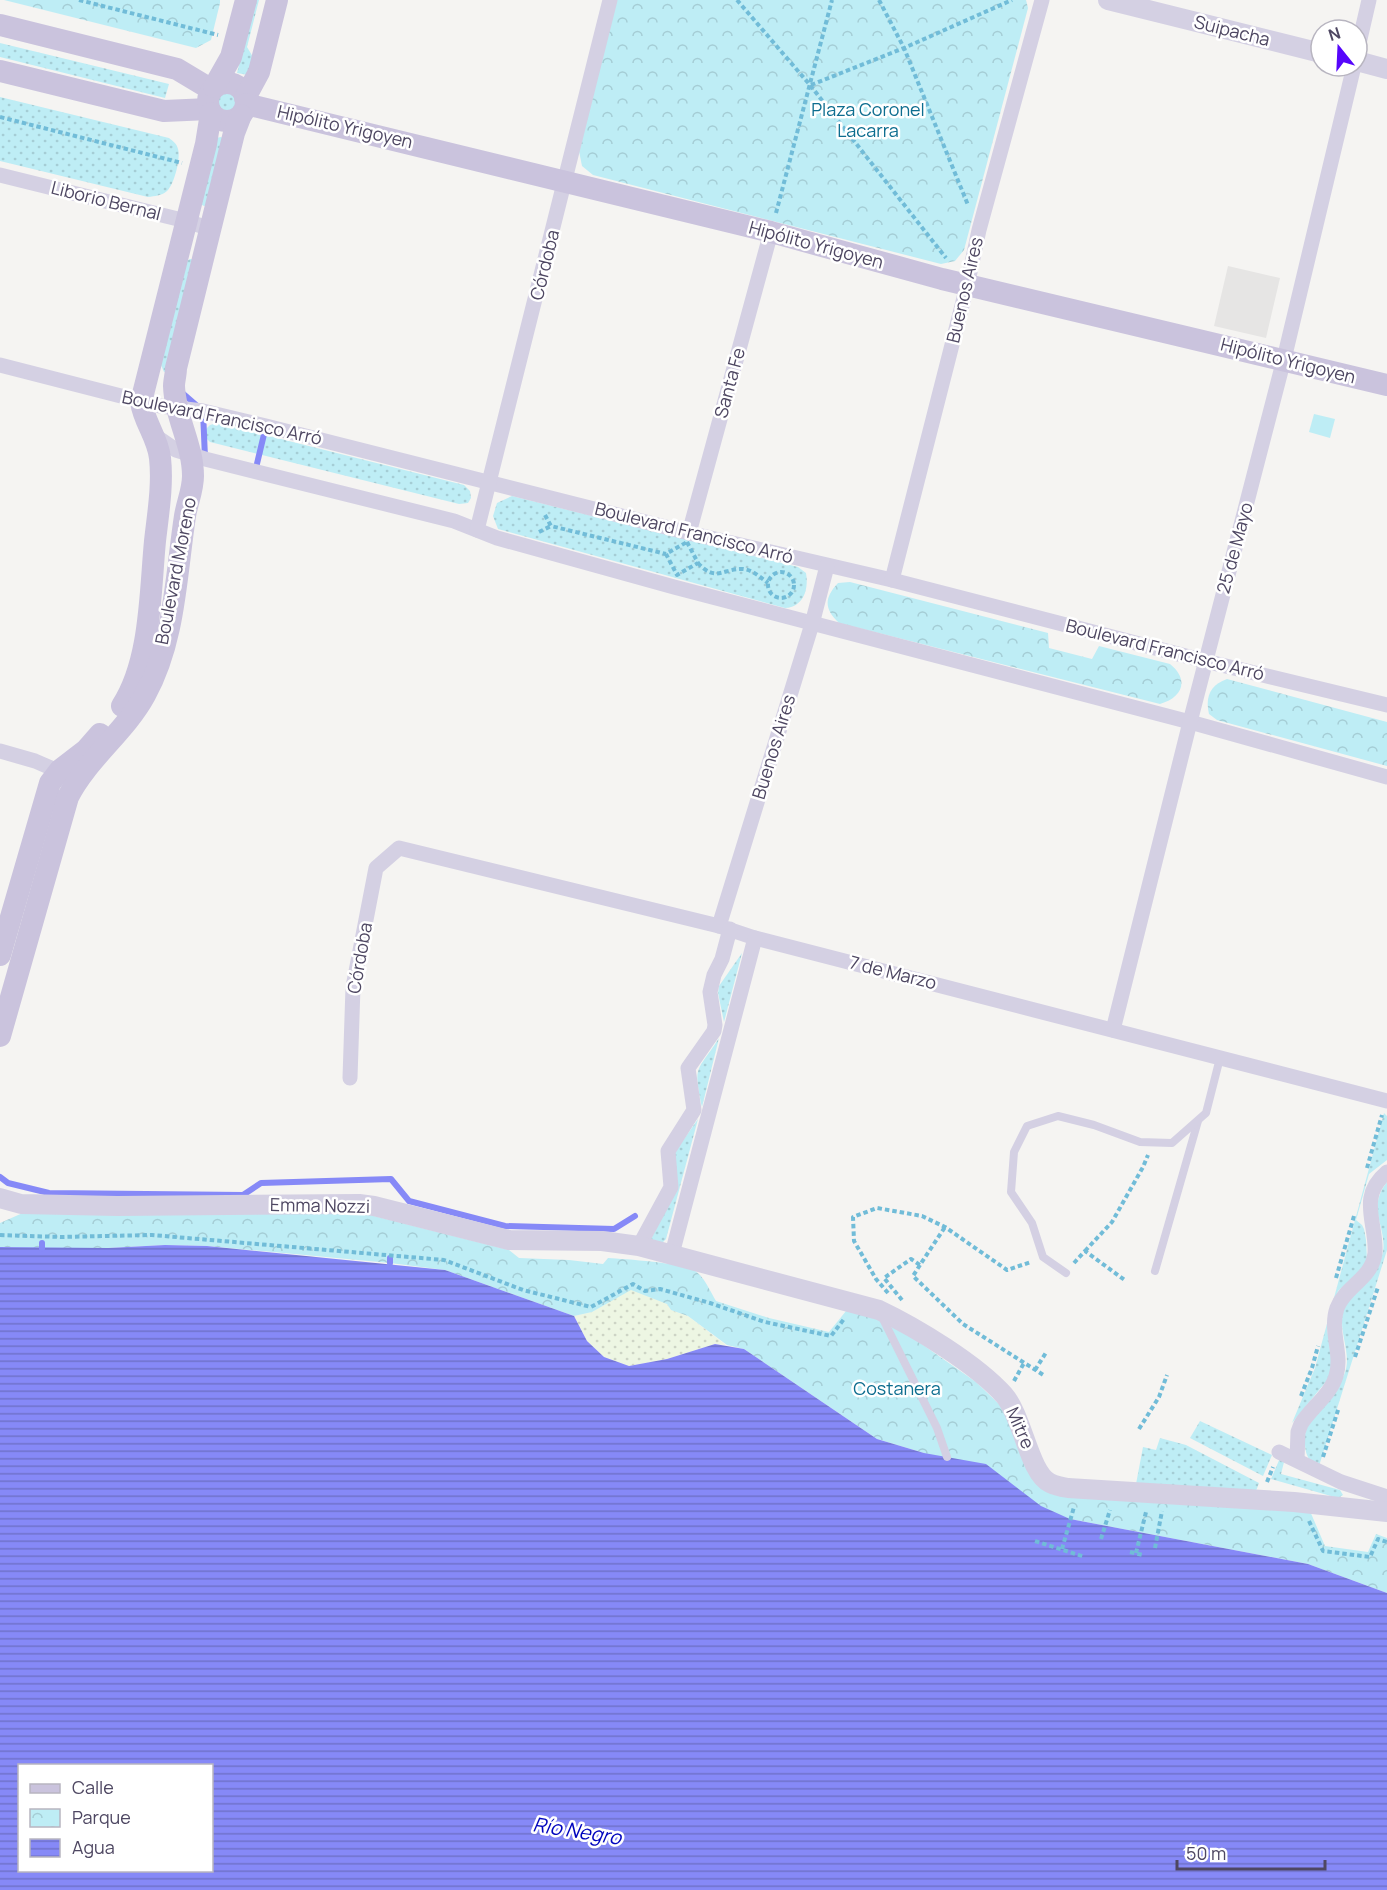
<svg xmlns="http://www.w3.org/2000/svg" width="1387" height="1890" font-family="Manrope,sans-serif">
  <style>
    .education { fill: #e6e5e4 }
    .grass { fill: url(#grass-dots) }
    .sand { fill: url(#sand-dots) }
    .park { fill: url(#park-crowns) }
    .garden { fill: #beedf5 }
    .water { fill: url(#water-rules); fill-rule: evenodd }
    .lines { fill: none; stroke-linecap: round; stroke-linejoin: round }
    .stream { stroke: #8689f7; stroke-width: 6 }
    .path { stroke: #71bcd8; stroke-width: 4; stroke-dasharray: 4.5 3; stroke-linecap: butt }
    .service { stroke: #d4d0e3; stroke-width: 8 }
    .minor { stroke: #d4d0e3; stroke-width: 15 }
    .tertiary { stroke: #d4d0e3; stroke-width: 20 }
    .secondary { stroke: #cac3dd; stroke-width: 22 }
    .labels { text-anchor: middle; stroke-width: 5; stroke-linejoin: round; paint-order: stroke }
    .street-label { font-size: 18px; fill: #4e4762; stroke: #fff }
    .park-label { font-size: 18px; fill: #0d6d8f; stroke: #fff }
    .water-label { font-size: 20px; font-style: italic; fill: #0005bd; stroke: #fff }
  </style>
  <defs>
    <pattern id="grass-dots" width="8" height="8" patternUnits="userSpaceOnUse" patternTransform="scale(1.5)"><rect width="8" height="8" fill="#beedf5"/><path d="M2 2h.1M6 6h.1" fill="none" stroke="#a5cdd5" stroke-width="1.8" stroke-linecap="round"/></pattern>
    <pattern id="sand-dots" width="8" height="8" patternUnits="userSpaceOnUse" patternTransform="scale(1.5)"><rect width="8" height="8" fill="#edf6e3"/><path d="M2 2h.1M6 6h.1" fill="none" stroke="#cdd4c5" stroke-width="1.8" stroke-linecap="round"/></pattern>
    <pattern id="park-crowns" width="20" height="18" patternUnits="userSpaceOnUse" patternTransform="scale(1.5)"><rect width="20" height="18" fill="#beedf5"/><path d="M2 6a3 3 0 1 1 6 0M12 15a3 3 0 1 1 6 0" fill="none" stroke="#a5cdd5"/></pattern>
    <pattern id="water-rules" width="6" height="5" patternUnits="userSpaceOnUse" patternTransform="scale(1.5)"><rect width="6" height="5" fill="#8689f7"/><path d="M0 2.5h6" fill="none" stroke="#7072cb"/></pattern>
  </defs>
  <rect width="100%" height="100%" fill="#f5f4f2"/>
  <!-- education -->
  <polygon class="education" points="1228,266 1280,278 1266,338 1214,326"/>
  <!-- grass -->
  <g class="grass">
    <polygon points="255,0 259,0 247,47 253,57 248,75 237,73"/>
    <polygon points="0,43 169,84 165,98 0,57"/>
    <circle cx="227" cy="102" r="12"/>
    <path d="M0 97 169 138C173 141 177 144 178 149 181 158 174 185 167 191 161 196 155 196 148 197L0 161Z"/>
    <polygon points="221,137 225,139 209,205 204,206 200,204 216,138"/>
    <polygon points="190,259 193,259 168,371 164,372 161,365 187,261"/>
    <polygon points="217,423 464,485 470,491 471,498 468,503 459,504 210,442 205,437 205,430 210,425"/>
    <path d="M512 496 798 567 806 573C809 590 803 607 785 608L498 529 493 516 497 503Z"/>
    <polygon points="742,953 724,1022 718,993 719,986"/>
    <path d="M719 1038 702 1107C693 1063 697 1073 719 1038Z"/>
    <polygon points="1384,1113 1387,1116 1387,1160 1369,1174 1356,1220 1362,1225 1364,1229 1366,1240 1367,1261 1357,1274 1338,1291 1327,1328 1332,1365 1329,1378 1292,1423 1315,1368"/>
    <polygon points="698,1119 666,1239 662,1243 652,1242 651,1239 678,1183 674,1159 675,1152"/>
    <path d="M1387 1182V1250L1319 1466C1309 1461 1306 1457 1305 1445 1302 1411 1332 1401 1344 1375 1353 1355 1338 1333 1343 1312 1349 1288 1378 1277 1383 1252 1387 1226 1366 1209 1387 1182Z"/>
    <polygon points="1200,1421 1272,1455 1263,1476 1190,1438"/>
    <polygon points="1160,1438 1186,1445 1259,1483 1256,1491 1136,1484 1143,1447 1156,1450"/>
    <polygon points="1280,1458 1284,1462 1281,1474 1340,1490 1343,1495 1338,1498 1271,1479"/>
  </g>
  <!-- sand -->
  <polygon class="sand" points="631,1289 667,1304 671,1310 688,1316 726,1345 715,1344 667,1359 629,1366 604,1357 587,1341 574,1316 592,1312"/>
  <!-- park -->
  <g class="park">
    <polygon points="4,0 220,0 220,3 211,40 196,48"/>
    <polygon points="616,0 1026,0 1028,8 964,250 955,261 941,264 593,175 582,166 579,151"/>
    <path d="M850 582 1048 633 1049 648 1092 659 1099 646 1170 664C1190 680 1182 698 1160 704L839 623C824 609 824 598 838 583Z"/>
    <path d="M1227 679 1387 722V766L1217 720 1209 714C1205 697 1210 685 1227 679Z"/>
    <path d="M25 1212 362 1213 509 1250 519 1258 569 1260 603 1264 608 1258C625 1259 682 1263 694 1270 704 1276 710 1291 716 1301L769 1318 829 1332 846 1311 878 1317 896 1326 976 1382 1001 1406 1038 1481 1310 1511 1325 1546 1368 1552 1376 1534 1387 1538V1593L1308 1564 1070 1519 1054 1513 924 1453 877 1439 744 1349 727 1345 688 1316 671 1310 667 1304 631 1290 592 1312 574 1316 445 1270 390 1263 207 1246 165 1245 108 1248 42 1249 0 1247V1223Z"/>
  </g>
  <!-- garden -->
  <polygon class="garden" points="1314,414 1335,419 1330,438 1309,432"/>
  <!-- water -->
  <path class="water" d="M165 1245 207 1246 445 1270 574 1316 587 1341 604 1357 629 1366 667 1359 715 1344 744 1349 877 1439 924 1453 986 1464 1041 1506 1070 1519 1308 1564 1387 1593V1890H0V1247L108 1248ZM20 1766H212V1870H20Z"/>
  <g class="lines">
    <!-- stream -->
    <g class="stream">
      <polyline points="180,391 203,411 205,458"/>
      <polyline points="255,472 266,426"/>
      <polyline points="0,1177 8,1183 49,1193 243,1195 261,1183 391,1179 409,1201 505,1226 614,1229 635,1216"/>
      <polyline points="42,1249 42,1243"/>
      <polyline points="390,1263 390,1258"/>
    </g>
    <!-- path -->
    <g class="path">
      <polyline points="79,0 218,35"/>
      <polyline points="737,0 810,85 946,258"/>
      <polyline points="879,0 904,48 968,205"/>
      <polyline points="811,85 904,48 1012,0"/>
      <polyline points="0,117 182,163"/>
      <polyline points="776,213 832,0"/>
      <polyline points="545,515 551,526 666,554"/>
      <polyline points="539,532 551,526"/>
      <polygon points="687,542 698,563 677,575 666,554"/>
      <path d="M698 563C716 583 723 568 743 569 753 570 760 577 768 583"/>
      <circle cx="781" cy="585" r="13"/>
      <polyline points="1367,1168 1382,1115"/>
      <polyline points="0,1235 61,1237 152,1235 444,1260 523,1290 591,1307 633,1284 645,1291 660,1289 710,1303 765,1322 831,1336 844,1319"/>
      <polyline points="1085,1251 1112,1222 1143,1167 1148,1155"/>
      <polyline points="1074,1263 1085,1251 1126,1281"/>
      <polyline points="920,1265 913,1276 963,1324 1045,1376"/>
      <polyline points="1336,1278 1354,1216"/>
      <polyline points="888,1293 876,1279 854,1241 853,1217 877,1208 922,1216 945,1227 1007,1270 1031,1262"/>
      <polyline points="902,1300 884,1278 911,1259 920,1265 945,1227"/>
      <polyline points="1355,1357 1378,1287"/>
      <polyline points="1035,1370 1047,1351"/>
      <polyline points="1014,1381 1024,1363"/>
      <polyline points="1301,1396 1312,1368 1318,1346"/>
      <polyline points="1139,1429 1159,1397 1167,1375"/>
      <polyline points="1323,1457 1339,1407"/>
      <polyline points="1267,1482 1273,1467"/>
      <polyline points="1309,1521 1323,1551 1370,1557 1378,1539 1387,1542"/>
      <polyline points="1101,1539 1110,1510"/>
      <polyline points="1035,1541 1085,1557"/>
      <polyline points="1155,1548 1162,1511"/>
      <polyline points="1062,1549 1074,1507"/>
      <polyline points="1130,1552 1143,1555"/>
      <polyline points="1136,1553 1146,1512"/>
    </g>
    <!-- service -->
    <g class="service">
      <polyline points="1155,1271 1198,1121"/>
      <polyline points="1066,1273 1043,1257 1032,1223 1011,1192 1014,1152 1027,1126 1058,1116 1094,1125 1140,1142 1172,1143 1206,1113 1220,1058"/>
      <polyline points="882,1317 937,1428 947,1457"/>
    </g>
    <!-- minor -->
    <g class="minor">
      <polyline points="1357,52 1369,0"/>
      <polyline points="0,175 186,221 211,229"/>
      <polyline points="0,365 160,406 203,411 266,426 689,533 892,580 1205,661 1387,705"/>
      <polyline points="154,435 176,450 205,459 454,521 497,538 674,587 1190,722 1387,777"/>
      <polyline points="477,530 610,0"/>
      <polyline points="689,533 771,232"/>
      <polyline points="892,580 967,286 979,230 1042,0"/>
      <polyline points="0,751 35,761 67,775"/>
      <polyline points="719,926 812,624 827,566"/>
      <polyline points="1113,1030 1190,722 1284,359 1354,66"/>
      <polyline points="350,1078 353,987 376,868 399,848 719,926 755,938 1387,1101"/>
      <polyline points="639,1246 671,1187 668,1151 694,1110 688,1068 714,1031 715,1025 710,992 714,975 722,959 730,929"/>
      <polyline points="672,1254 755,938"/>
      <polyline points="1279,1452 1341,1482 1387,1497"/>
      <path d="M1297 1460 1298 1432 1301 1424C1311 1408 1331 1394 1336 1376 1343 1354 1329 1331 1337 1308 1345 1286 1372 1279 1375 1253 1377 1223 1357 1197 1387 1172"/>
    </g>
    <!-- tertiary -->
    <g class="tertiary">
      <polyline points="1108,0 1321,53"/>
      <polyline points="1357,61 1387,69"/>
      <path d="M0 1198 21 1204 117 1206 359 1204 374 1206 509 1240 602 1241 639 1246 879 1310C917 1328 976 1364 1004 1395 1023 1417 1029 1473 1050 1483 1056 1486 1062 1487 1068 1488L1294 1502 1387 1512"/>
    </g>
    <!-- secondary -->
    <g class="secondary">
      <polyline points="0,25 177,69 212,90"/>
      <polyline points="0,71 164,111 209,109"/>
      <circle cx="227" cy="102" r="19"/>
      <polyline points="214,87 231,57 246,0"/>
      <polyline points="245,98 259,72 277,0"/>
      <polyline points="246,104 771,232 942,279 1387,385"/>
      <path d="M122 706C151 661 150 593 155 541 158 514 163 485 160 458 158 438 144 422 141 402L206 144 211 113"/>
      <polyline points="0,955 50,783 60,770 86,750 100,734"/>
      <path d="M0 1036 68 797C87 759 125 732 145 695 175 641 176 575 185 516 187 503 193 490 193 476 193 445 175 417 174 386 174 381 176 374 176 368L234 133 241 115"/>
    </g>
  </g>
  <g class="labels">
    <!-- street labels -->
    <g class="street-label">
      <text transform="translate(1232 31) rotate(14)" y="6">Suipacha</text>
      <text transform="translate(345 127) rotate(13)" y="6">Hipólito Yrigoyen</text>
      <text transform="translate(106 201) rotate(14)" y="6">Liborio Bernal</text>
      <text transform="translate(816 245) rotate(15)" y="6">Hipólito Yrigoyen</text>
      <text transform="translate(545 265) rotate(-76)" y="6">Córdoba</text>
      <text transform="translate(965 290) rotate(-77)" y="6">Buenos Aires</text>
      <text transform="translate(1288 361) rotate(14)" y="6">Hipólito Yrigoyen</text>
      <text transform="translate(730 383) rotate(-75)" y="6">Santa Fe</text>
      <text transform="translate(222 418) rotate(12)" y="6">Boulevard Francisco Arró</text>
      <text transform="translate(694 533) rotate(14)" y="6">Boulevard Francisco Arró</text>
      <text transform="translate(1235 548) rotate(-75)" y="6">25 de Mayo</text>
      <text transform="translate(176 571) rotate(-79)" y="6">Boulevard Moreno</text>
      <text transform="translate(1165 650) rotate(14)" y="6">Boulevard Francisco Arró</text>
      <text transform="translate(774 747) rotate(-73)" y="6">Buenos Aires</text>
      <text transform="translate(360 958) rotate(-80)" y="6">Córdoba</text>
      <text transform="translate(893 973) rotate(14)" y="6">7 de Marzo</text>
      <text transform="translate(320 1206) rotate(1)" y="6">Emma Nozzi</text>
      <text transform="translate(1020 1428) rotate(66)" y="6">Mitre</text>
    </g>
    <!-- park labels -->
    <g class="park-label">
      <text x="868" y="116">Plaza Coronel<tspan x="868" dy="21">Lacarra</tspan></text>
      <text x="897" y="1395">Costanera</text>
    </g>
    <!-- water labels -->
    <g class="water-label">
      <text transform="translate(577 1831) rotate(9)" y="7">Río Negro</text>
    </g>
  </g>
  <!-- legend -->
  <rect x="18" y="1764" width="195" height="108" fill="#ffffff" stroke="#b8b5c0" stroke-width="1.5"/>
  <rect x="30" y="1784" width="30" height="9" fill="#cac3dd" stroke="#b8b5c0" stroke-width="1.5"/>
  <text x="72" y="1794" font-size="18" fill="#4e4762">Calle</text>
  <rect x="30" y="1809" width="30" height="18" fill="url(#park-crowns)" stroke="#b8b5c0" stroke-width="1.5"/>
  <text x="72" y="1824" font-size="18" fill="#4e4762">Parque</text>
  <rect x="30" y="1839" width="30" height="18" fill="url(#water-rules)" stroke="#b8b5c0" stroke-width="1.5"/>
  <text x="72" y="1854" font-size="18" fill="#4e4762">Agua</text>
  <!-- north arrow -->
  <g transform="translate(1339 48) rotate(342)"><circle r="28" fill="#ffffff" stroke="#b8b5c0" stroke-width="1.5"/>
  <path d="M0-4.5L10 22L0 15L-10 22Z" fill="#5606fb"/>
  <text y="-9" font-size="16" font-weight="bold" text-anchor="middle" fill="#4e4762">N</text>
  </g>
  <!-- scale -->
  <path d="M1177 1860v9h148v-9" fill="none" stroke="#4e4762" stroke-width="3"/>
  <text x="1186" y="1860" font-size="18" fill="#4e4762" stroke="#ffffff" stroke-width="4.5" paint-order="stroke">50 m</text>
</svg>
